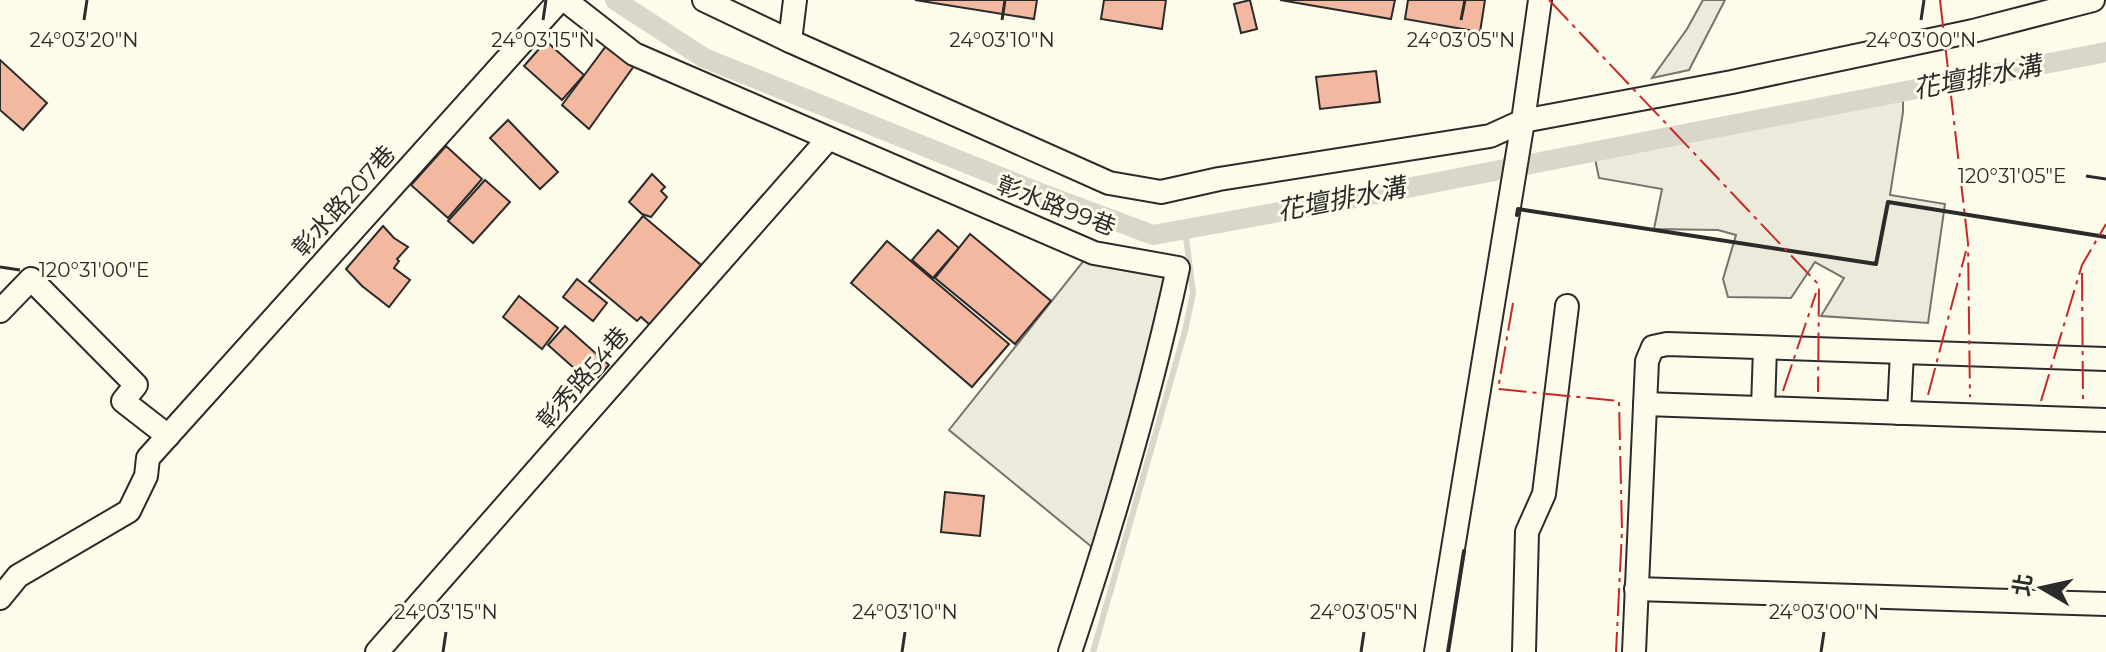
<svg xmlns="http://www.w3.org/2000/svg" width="2106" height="652" font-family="Montserrat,'Noto Sans TC',sans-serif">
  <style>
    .green { fill: #ecebdb; stroke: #74746e; stroke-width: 2 }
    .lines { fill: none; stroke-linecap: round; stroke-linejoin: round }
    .stream { stroke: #d8d7c9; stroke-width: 6 }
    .canal { stroke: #d8d7c9; stroke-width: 20 }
    .building { fill: #f2b8a0; stroke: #2b2b2b; stroke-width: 2 }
    .minor-casing { stroke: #2b2b2b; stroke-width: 26 }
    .minor { stroke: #fdfbea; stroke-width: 22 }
    .wall { stroke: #2b2b2b; stroke-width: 4 }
    .power { stroke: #c62828; stroke-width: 2; stroke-dasharray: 28 6 4 6; stroke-linecap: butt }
    .ticks { fill: none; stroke: #2b2b2b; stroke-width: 3 }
    .labels { text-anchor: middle; stroke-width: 6; stroke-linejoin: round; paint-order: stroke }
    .street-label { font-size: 24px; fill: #2b2b2b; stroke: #fdfbea }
    .water-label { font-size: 26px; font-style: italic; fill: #2b2b2b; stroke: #fdfbea }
    .ticks-label { font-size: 20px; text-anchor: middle; fill: #2b2b2b; stroke: #fdfbea; stroke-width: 6; stroke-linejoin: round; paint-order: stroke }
  </style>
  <rect width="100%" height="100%" fill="#fdfbea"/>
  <!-- green -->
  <g class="green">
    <polygon points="1703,0 1725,0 1689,70 1652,78 1687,29"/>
    <polygon points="1903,83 1903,112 1890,195 1945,204 1928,323 1821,316 1844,278 1815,262 1791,298 1728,297 1723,279 1736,235 1718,230 1654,229 1662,189 1599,178 1593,149"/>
    <polygon points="1093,249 1165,276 1170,287 1098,552 949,430"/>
  </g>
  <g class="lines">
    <!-- stream -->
    <polyline class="stream" points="1093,652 1185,331 1193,293 1185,229"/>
    <!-- canal -->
    <polyline class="canal" points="615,0 704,58 1038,192 1153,235 1335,202 2106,52"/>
  </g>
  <!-- building -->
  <g class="building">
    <polygon points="915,0 1037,0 1034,19"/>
    <polygon points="1104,0 1166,0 1162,29 1101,19"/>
    <polygon points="1250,0 1257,29 1241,33 1234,4"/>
    <polygon points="1280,0 1395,0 1391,19"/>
    <polygon points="1408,0 1485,0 1480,32 1405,19"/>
    <polygon points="612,38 639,59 589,129 562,105"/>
    <polygon points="546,41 584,75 562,100 524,66"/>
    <polygon points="0,60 47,103 23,130 0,110"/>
    <polygon points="1376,71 1380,102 1320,109 1316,77"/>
    <polygon points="508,120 558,172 540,189 490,138"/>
    <polygon points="446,146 482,179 448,218 411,185"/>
    <polygon points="652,174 665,187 661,191 667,197 651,217 642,214 629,202"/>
    <polygon points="485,180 510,202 473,243 448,221"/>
    <polygon points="643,216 701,265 651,326 641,317 637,321 589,281"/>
    <polygon points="383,226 394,238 408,247 397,259 399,261 394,268 410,280 389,307 362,286 346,269"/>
    <polygon points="938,230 959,248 933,278 912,260"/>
    <polygon points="970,234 1051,301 1015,344 935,278"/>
    <polygon points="887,241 1009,344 972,387 851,283"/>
    <polygon points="577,279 607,303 593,321 563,297"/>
    <polygon points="519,296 558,328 542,349 503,317"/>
    <polygon points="565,326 609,365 592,384 548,345"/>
    <polygon points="945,492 984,496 980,536 941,532"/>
  </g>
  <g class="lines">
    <!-- minor casing -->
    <g class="minor-casing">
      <g id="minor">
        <path d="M565 0 634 54 1094 253 1178 268C1150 398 1112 526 1070 652"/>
        <polyline points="704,0 790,41 1109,183 1161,192 1219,179 1490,136 1523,121 1732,82 1973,31 2093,0"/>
        <polyline points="790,41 795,0"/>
        <polyline points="0,311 31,279 136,385 123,401 168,436"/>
        <polyline points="1645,404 2106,420"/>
        <polyline points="1763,408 1765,348"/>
        <polyline points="1899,413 1902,352"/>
        <polyline points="1636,589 2106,604"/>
        <polyline points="0,598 18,576 129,511 146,476 148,458 560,0"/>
        <polyline points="377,652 828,139"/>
        <polyline points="1436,652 1523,121 1540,0"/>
        <polyline points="1524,652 1527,532 1544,494 1567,306"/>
        <polyline points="1634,652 1647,361 1653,347 1667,344 2106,359"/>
      </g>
    </g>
    <!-- minor -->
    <use href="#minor" class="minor"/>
    <!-- wall -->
    <g class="wall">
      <polyline points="1517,215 1518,209 1876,264 1888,202 2106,237"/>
      <polyline points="1448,652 1464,551"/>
    </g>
    <!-- power -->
    <g class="power">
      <polyline points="1549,0 1819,285 1818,392"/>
      <polyline points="1940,0 1968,243 1970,397"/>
      <polyline points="2082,273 2083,401"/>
      <polyline points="1513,303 1498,389 1619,401 1622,531 1616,652"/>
      <polyline points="1783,391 1816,293"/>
      <polyline points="1928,395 1966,251"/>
      <polyline points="2041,401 2082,265 2106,224"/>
    </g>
  </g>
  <!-- ticks -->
  <path class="ticks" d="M84 20 87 0M543 20 546 0M1002 20 1005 0M1461 20 1465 0M1921 20 1924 0M2086 176 2106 179M0 267 20 270M443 652 446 632M902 652 905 632M1361 652 1364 632M1821 652 1824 632"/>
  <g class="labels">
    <!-- street labels -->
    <g class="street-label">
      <text transform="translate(344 201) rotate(-48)" y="8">彰水路207巷</text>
      <text transform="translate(1056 206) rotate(21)" y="8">彰水路99巷</text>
      <text transform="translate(583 378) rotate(-49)" y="8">彰秀路54巷</text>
    </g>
    <!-- water labels -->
    <g class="water-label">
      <text transform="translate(1977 77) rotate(-11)" y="9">花壇排水溝</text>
      <text transform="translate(1341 199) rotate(-11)" y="9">花壇排水溝</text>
    </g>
  </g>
  <g class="ticks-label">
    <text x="84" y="47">24°03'20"N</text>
    <text x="543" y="47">24°03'15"N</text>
    <text x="1002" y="47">24°03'10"N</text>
    <text x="1461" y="47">24°03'05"N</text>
    <text x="1921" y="47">24°03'00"N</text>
    <text x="2012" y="183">120°31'05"E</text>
    <text x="94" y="277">120°31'00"E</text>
    <text x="446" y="619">24°03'15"N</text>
    <text x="905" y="619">24°03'10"N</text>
    <text x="1364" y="619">24°03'05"N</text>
    <text x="1824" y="619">24°03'00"N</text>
  </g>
  <!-- north arrow -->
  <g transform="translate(2042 588) rotate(279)" stroke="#fdfbea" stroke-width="6" paint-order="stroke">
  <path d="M0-6L14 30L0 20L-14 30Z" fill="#2b2b2b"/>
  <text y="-12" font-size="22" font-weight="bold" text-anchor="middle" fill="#2b2b2b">北</text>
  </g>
</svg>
